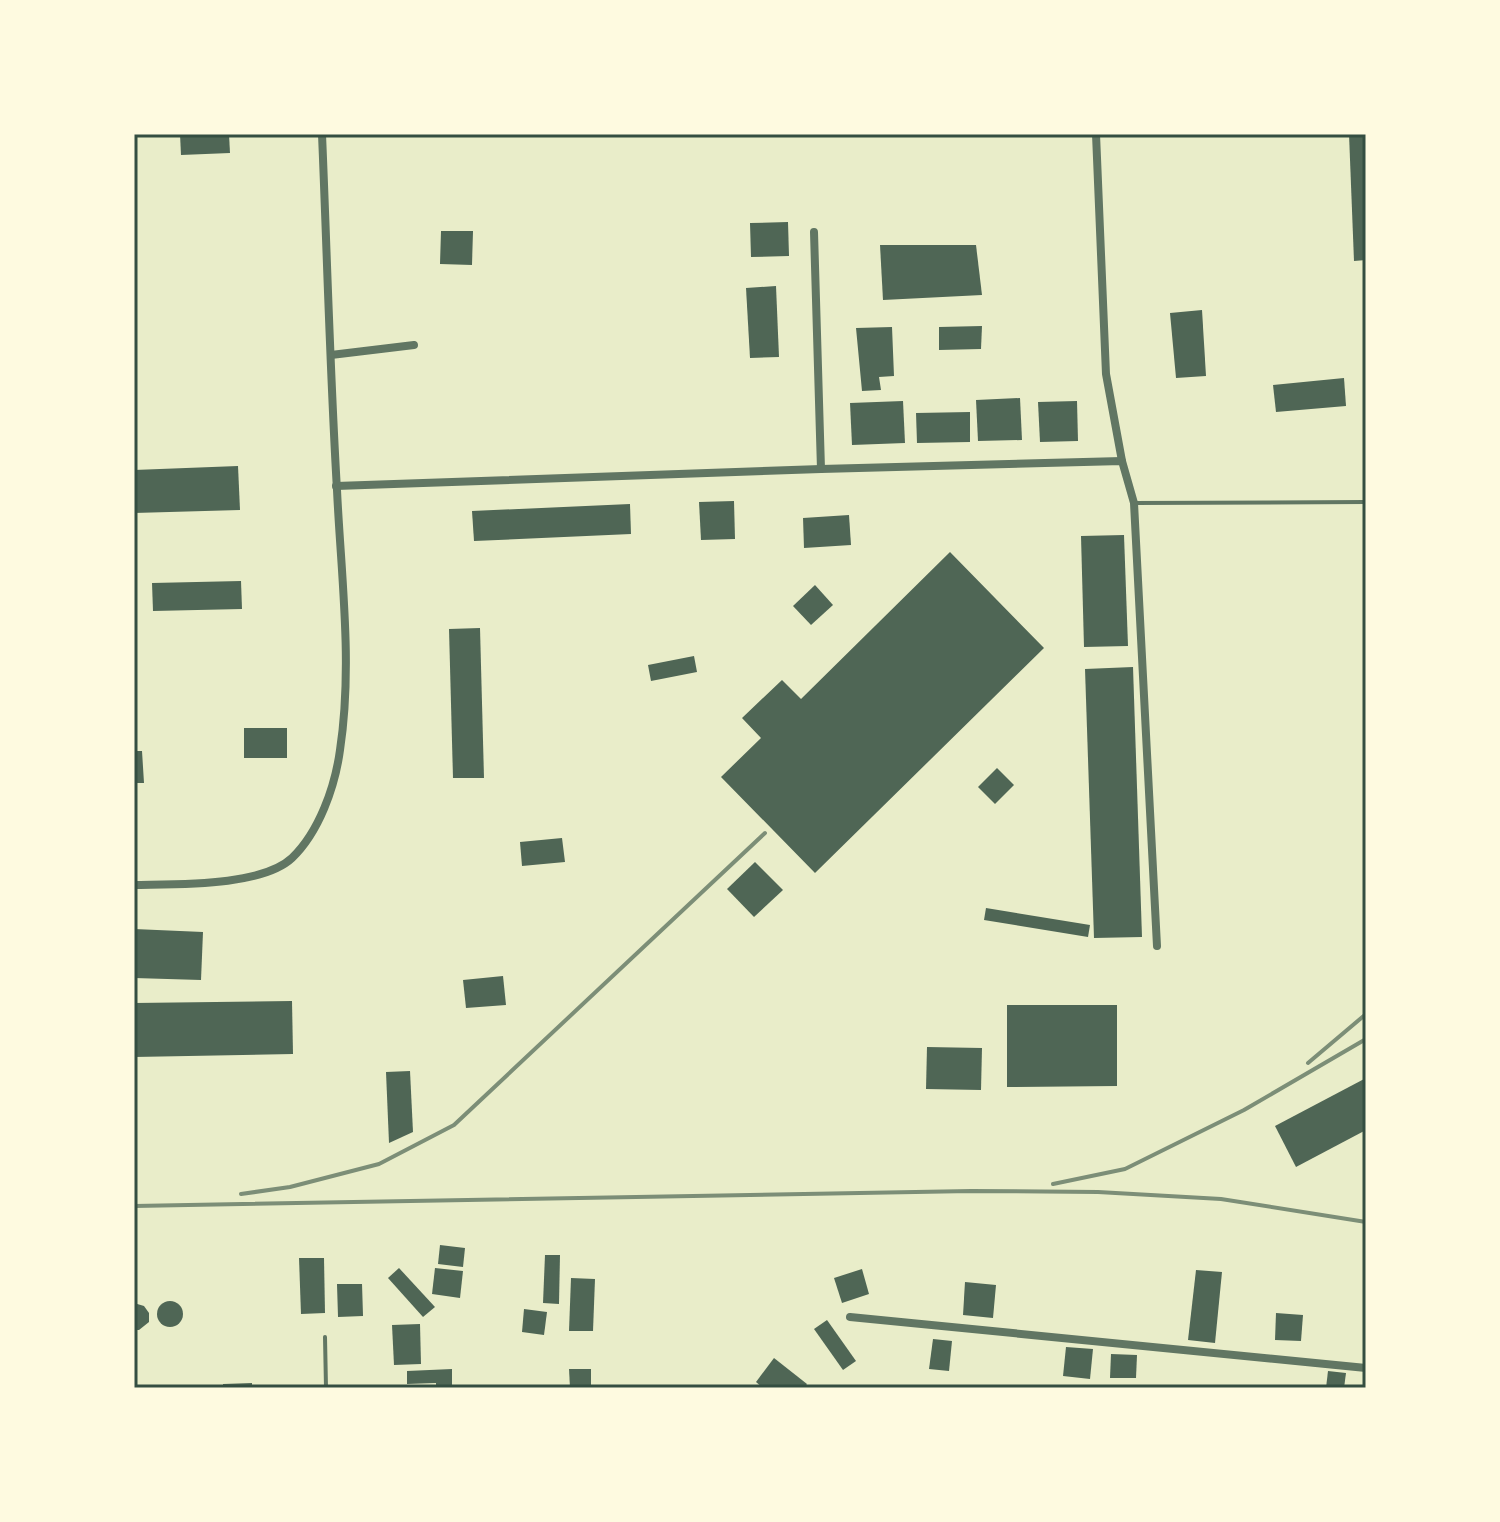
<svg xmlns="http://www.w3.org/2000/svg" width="1500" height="1522" font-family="'Crimson Pro',serif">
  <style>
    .building { fill: #4f6655 }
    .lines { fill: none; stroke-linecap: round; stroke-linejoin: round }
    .service { stroke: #617663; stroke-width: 4 }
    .minor { stroke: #617663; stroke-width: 8 }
    .rail { stroke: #7c8e77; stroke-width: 4 }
    .neatline { fill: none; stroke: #344e41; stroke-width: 3 }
  </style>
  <rect width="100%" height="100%" fill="#e9edc9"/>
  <!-- building -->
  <g class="building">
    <polygon points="180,134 229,134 230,153 181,155"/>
    <polygon points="1349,134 1366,134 1366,260 1354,261"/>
    <polygon points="788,222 789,256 751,257 750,223"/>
    <polygon points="441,231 473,231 472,265 440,264"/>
    <polygon points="880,245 976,245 982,295 883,300"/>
    <polygon points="776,286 779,357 750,358 746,288"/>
    <polygon points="1202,310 1206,376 1176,378 1170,313"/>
    <polygon points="982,326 981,349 939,350 939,327"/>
    <polygon points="892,327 894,376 879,377 881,390 862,391 856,328"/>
    <polygon points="1344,378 1346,406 1276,412 1273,385"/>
    <polygon points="1020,398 1022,440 978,441 976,400"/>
    <polygon points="903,401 905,443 852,445 850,403"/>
    <polygon points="1077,401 1078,441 1040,442 1038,402"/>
    <polygon points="970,412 970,442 917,443 916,413"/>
    <polygon points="238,466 240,510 134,513 134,470"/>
    <polygon points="734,501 735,539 701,540 699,502"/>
    <polygon points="630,504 631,534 474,541 472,511"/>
    <polygon points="849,515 851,545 804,548 803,518"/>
    <polygon points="1124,535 1128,646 1084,647 1081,536"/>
    <polygon points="950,552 1044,648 815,873 721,777 761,738 742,718 782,680 801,699"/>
    <polygon points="241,581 242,609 153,611 152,583"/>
    <polygon points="815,585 833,605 811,625 793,606"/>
    <polygon points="480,628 484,778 453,778 449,629"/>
    <polygon points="694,656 697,672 651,681 648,665"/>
    <polygon points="1133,667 1142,937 1094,938 1085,669"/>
    <rect x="244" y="728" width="43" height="30"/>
    <polygon points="134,751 142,751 144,783 134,783"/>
    <polygon points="997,768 1014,785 995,804 978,787"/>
    <polygon points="562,838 565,862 522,866 520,842"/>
    <polygon points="755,862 783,890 754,917 727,889"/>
    <polygon points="986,908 1090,925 1088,937 984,920"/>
    <polygon points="134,929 203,932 201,980 134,978"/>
    <polygon points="503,976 506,1005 466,1008 463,980"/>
    <polygon points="292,1001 293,1054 134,1057 134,1003"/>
    <polygon points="1007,1005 1117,1005 1117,1086 1007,1087"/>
    <polygon points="927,1047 982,1048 981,1090 926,1089"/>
    <polygon points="410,1071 413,1132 389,1143 386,1072"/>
    <polygon points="1366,1078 1366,1130 1296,1167 1275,1126"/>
    <polygon points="440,1245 465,1248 463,1267 438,1264"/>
    <polygon points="545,1255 560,1255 559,1304 543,1303"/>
    <polygon points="299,1258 324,1258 325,1313 301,1314"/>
    <polygon points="399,1268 435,1307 423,1317 388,1278"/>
    <polygon points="435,1268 463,1271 460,1298 432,1294"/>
    <polygon points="862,1269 869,1294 842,1303 834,1278"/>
    <polygon points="1196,1270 1222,1272 1215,1343 1188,1340"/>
    <polygon points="571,1278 595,1279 593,1331 569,1331"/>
    <polygon points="965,1282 996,1285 993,1318 963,1315"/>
    <polygon points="337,1284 362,1284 363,1316 338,1317"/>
    <circle cx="170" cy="1314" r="13"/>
    <polygon points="134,1303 144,1306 149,1313 149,1322 139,1330 134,1330"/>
    <polygon points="524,1309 547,1312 544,1335 522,1332"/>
    <polygon points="1276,1313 1303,1315 1301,1341 1275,1340"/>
    <polygon points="827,1320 856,1361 843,1370 814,1329"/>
    <polygon points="420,1324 421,1364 394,1365 392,1325"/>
    <polygon points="933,1339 952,1341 949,1371 929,1369"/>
    <polygon points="1066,1347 1093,1349 1090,1379 1063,1376"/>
    <polygon points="1111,1354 1137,1355 1136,1378 1110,1378"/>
    <polygon points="774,1358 807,1384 804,1388 763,1388 756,1382"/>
    <polygon points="452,1369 452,1388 436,1388 436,1383 407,1384 407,1371"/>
    <polygon points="569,1369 591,1369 591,1388 570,1388"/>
    <polygon points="1328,1371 1346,1373 1344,1388 1326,1388"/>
    <polygon points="252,1383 252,1388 223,1388 223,1384"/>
  </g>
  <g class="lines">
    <!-- service -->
    <g class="service">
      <polyline points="1134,503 1366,502"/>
      <polyline points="325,1337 326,1388"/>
    </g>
    <!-- minor -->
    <g class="minor">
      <polyline points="1096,134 1106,374 1122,461"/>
      <polyline points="814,232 821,469"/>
      <polyline points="331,355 414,345"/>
      <polyline points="336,486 821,469 1122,461 1134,503 1157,946"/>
      <path d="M134 885C175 884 261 887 292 858 319 832 335 787 340 750 353 664 341 576 337 490 330 372 327 253 322 134"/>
      <polyline points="850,1317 1366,1368"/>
    </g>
    <!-- rail -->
    <g class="rail">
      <polyline points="1308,1063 1366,1014"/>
      <polyline points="1053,1184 1125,1169 1244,1110 1366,1039"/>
      <polyline points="241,1194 290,1187 379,1164 454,1125 765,833"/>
      <polyline points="134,1206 971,1191 1098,1192 1221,1199 1366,1222"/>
    </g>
  </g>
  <!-- border -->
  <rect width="1500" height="1522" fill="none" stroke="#fefae0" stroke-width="272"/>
  <rect x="136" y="136" width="1228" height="1250" class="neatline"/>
</svg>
